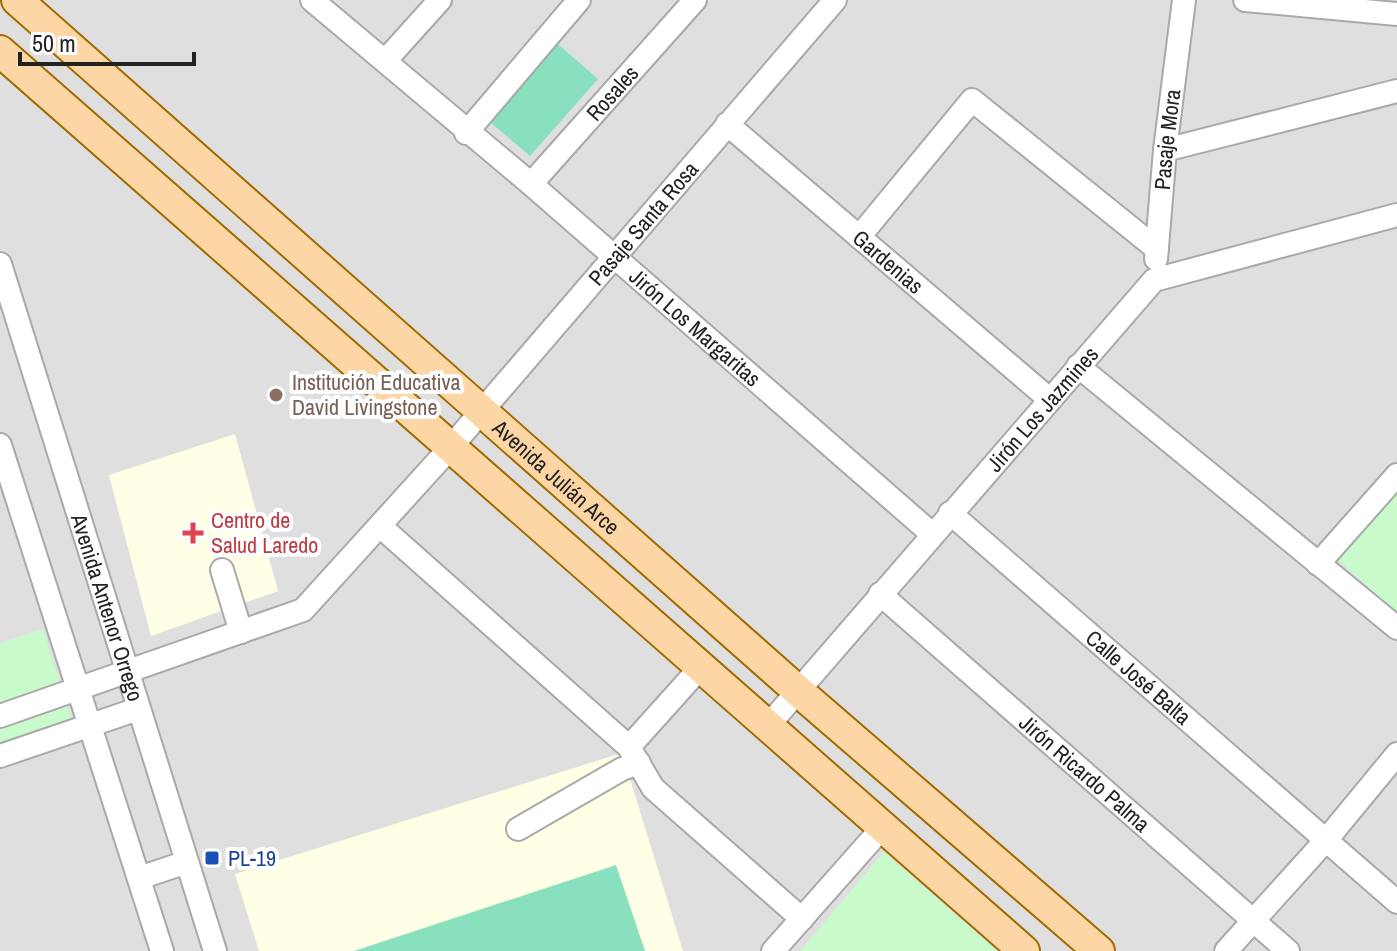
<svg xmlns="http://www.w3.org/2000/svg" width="1397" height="951" font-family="'Archivo Narrow',sans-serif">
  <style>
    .residential { fill: #e0dfdf }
    .education { fill: #ffffe5 }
    .park { fill: #c8facc }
    .pitch { fill: #88e0be }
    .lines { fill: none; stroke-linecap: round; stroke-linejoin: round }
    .minor-casing { stroke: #a9a9a9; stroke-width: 26 }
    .major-casing { stroke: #a06b00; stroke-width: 34 }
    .minor { stroke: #fff; stroke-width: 22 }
    .major { stroke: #fcd6a4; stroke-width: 30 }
    .education-dot { fill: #8d6e63; stroke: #fff; stroke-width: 3 }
    .health-dot { fill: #e0444e; stroke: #fff; stroke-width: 3 }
    .transit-dot { fill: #1a4fb4; stroke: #fff; stroke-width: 3 }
    .labels { text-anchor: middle; stroke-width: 8; stroke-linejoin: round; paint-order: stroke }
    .street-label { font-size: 22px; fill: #222; stroke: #fff }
    .education-label { font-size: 22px; fill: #785e54; stroke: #fff; text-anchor: start }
    .health-label { font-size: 22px; fill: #be3a42; stroke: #fff; text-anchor: start }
    .transit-label { font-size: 22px; fill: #164399; stroke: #fff; text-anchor: start }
  </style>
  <rect width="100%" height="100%" fill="#f2efe9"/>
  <!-- residential -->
  <rect class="residential" x="0" y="0" width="1397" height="951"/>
  <!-- education -->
  <g class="education">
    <polygon points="235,434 278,591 151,636 109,475"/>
    <polygon points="622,753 683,951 259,951 235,874"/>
  </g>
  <!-- park -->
  <g class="park">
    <polygon points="1397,493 1397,613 1338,560"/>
    <polygon points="43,629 73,724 0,746 0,643"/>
    <polygon points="884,852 998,951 800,951"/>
  </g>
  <!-- pitch -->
  <g class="pitch">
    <polygon points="558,44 598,79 530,156 490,122"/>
    <polygon points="616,865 645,951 354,951"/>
  </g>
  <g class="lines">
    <!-- minor casing -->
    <g class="minor-casing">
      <g id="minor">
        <path id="s1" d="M312 0 531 184 932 534"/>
        <polyline points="1245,0 1397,14"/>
        <polyline points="385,61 440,0"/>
        <path id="s2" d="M727 124 1048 398"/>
        <polyline points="466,133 579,0"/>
        <polyline points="1165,150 1397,91"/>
        <path id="s3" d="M531 184 695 0"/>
        <polyline points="859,237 972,100 1157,249"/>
        <path id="s4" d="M1156 259 1165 150 1184 0"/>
        <path id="s5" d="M0 264 215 951"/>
        <polyline points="1078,366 1397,628"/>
        <polyline points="0,445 162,951"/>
        <path id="s6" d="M950 513 1397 902"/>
        <polyline points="380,526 629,747 653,788 802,919"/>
        <polyline points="1318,564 1397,475"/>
        <polyline points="222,570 241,632"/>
        <path id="s7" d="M880 594 1288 951"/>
        <path id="s8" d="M0 716 303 610 450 448 835 0"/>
        <path id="s9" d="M766 728 1154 280 1397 215"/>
        <polyline points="629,747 699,669"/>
        <polyline points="0,756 138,709"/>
        <polyline points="518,829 622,769 639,763"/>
        <polyline points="139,878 187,862"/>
        <polyline points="773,951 882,828"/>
        <polyline points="1226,951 1327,839 1397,754"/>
      </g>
    </g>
    <!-- major casing -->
    <g class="major-casing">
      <g id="major">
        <path id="s10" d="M17 0 797 690 1099 951"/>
        <polyline points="0,51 1024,951"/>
      </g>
    </g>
    <!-- minor -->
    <use href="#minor" class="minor"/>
    <!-- major -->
    <use href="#major" class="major"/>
  </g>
  <!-- markers -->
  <circle class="education-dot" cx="276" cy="395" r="8"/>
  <path class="health-dot" d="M189 521h8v8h8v8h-8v8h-8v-8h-8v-8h8z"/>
  <rect class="transit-dot" x="204" y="850" width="16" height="16" rx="4"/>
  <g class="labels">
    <!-- street labels -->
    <g class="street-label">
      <text dy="8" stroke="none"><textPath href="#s3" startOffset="122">Rosales</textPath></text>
      <text dy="8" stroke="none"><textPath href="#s4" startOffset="120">Pasaje Mora</textPath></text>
      <text dy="8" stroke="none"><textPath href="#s8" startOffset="836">Pasaje Santa Rosa</textPath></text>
      <text dy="8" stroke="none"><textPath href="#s2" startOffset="212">Gardenias</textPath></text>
      <text dy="8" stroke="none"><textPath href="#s1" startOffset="504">Jirón Los Margaritas</textPath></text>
      <text dy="8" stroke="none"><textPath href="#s9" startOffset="422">Jirón Los Jazmines</textPath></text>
      <text dy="8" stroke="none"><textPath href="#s10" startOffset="720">Avenida Julián Arce</textPath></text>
      <text dy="8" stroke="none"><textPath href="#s5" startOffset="360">Avenida Antenor Orrego</textPath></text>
      <text dy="8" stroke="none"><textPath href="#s6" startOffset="250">Calle José Balta</textPath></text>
      <text dy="8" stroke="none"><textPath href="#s7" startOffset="272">Jirón Ricardo Palma</textPath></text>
    </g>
    <!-- education labels -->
    <g class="education-label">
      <text x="292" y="390">Institución Educativa<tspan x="292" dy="25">David Livingstone</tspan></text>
    </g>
    <!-- health labels -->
    <g class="health-label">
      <text x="211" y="528">Centro de<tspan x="211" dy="25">Salud Laredo</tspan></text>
    </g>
    <!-- transit labels -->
    <g class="transit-label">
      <text x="228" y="866">PL-19</text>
    </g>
  </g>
  <!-- scale -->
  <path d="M20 52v12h174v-12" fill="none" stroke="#222222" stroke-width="4"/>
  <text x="32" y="52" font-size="24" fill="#222222" stroke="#ffffff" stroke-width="6" paint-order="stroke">50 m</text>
</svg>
